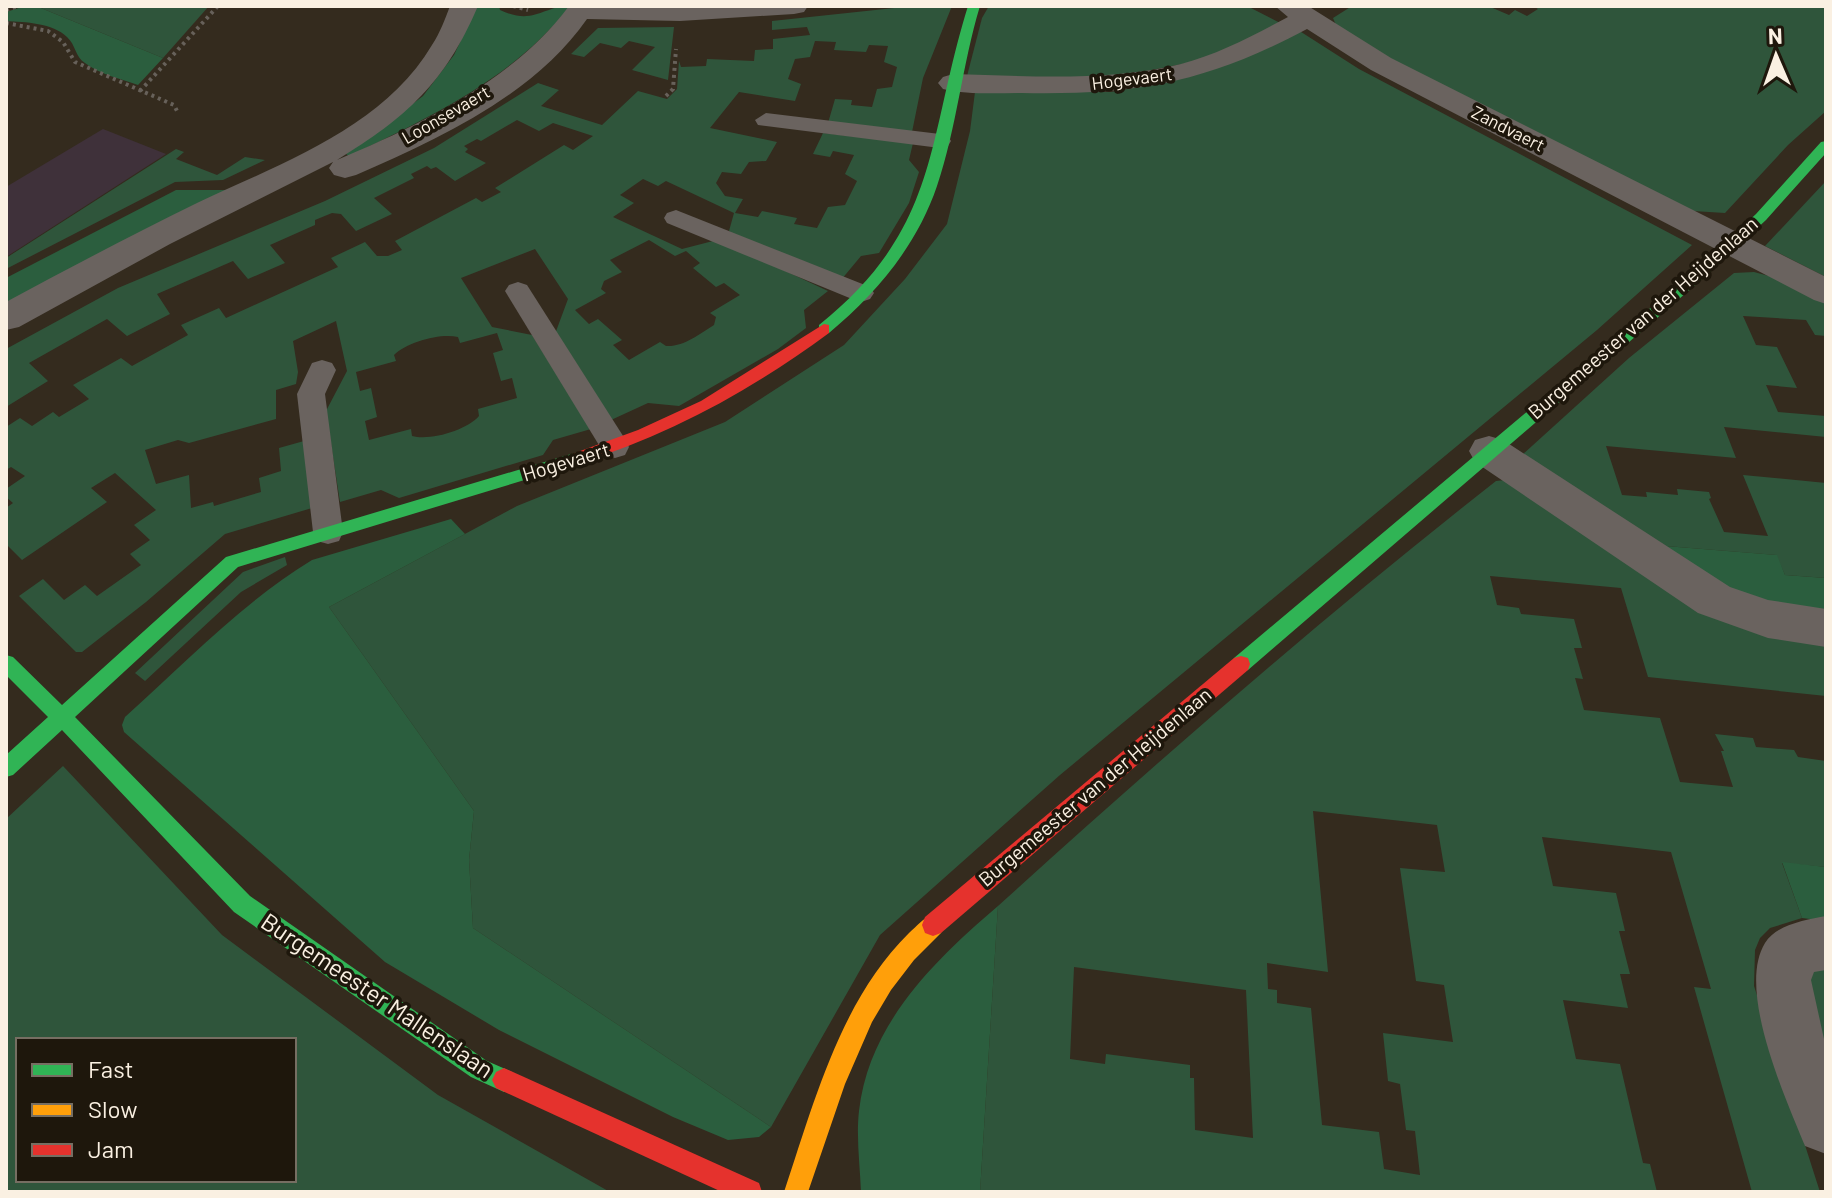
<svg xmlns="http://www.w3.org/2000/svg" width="1832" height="1198" font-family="Barlow,sans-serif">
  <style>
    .commercial { fill: #3f313a }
    .green { fill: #2f553b; fill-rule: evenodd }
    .forest { fill: #2b5e3e }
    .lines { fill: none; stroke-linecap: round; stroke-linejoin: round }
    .path { stroke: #67615a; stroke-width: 4; stroke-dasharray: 3 4; stroke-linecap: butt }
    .lane { fill: #6a635f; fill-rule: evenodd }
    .street { fill: #6a635f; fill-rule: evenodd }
    .fast { fill: #30b455; fill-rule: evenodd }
    .slow { fill: #ff9f0a; fill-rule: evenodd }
    .jam { fill: #e5322d; fill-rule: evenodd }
    .labels { text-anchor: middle; stroke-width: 7; stroke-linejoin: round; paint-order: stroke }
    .far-street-label { font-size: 18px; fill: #faf0e2; stroke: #1e170c }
    .street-label { font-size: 20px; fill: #faf0e2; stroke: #1e170c }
    .near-street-label { font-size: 24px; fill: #faf0e2; stroke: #1e170c }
  </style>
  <rect width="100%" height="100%" fill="#342b1e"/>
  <!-- commercial -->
  <polygon class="commercial" points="103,129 166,154 6,257 6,187"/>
  <!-- green -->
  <g class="green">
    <polygon points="36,6 209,6 163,58"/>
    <path d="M913 6H952L923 78 912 132 828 123 835 99 852 100 851 105 872 107 877 89 892 87 897 67 884 62 888 46 869 45 866 52 834 50 836 42 815 41 810 57 795 59 788 79 801 84 795 101 739 92 710 128 777 142 766 161 749 162 741 174 722 172 716 183 725 196 743 199 735 213 758 217 762 211 797 218 794 224 817 228 828 207 845 205 857 181 845 174 854 155 833 151 830 157 813 154 823 133 913 143 909 160 919 172 909 203 879 253 861 256 841 280 742 241 729 231 734 213 666 181 658 186 643 179 620 195 634 203 613 217 682 249 713 241 747 253 828 291 804 310 806 328 778 349 679 406 648 403 611 420 555 334 568 299 535 249 461 278 492 327 532 335 591 429 553 440 543 455 399 498 381 490 340 502 326 411 347 371 336 321 293 341 298 372 296 384 276 390V419L189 443 178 440 145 450 156 484 189 475 191 508 213 502 214 506 261 492 259 478 281 471 279 448 304 441 312 508 225 534 146 602 82 652H76L19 596 43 579 64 600 85 585 97 596 141 565 130 554 150 540 134 525 156 510 115 473 91 488 107 502 22 560 6 544V508L13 503 6 497V489L25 476 11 467 6 470V427L20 418 32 426 53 412 59 417 89 399 73 385 121 358 132 366 188 335 181 325 219 308 226 318 338 267 331 258 365 242 377 256H388L402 250 395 241 476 198 482 202 501 192 495 188 564 145 573 150 593 136 553 123 539 131 517 120 481 141 477 139 464 146 468 149 465 152 486 163 455 181 436 167 431 169 427 166 411 174 414 178 374 198 392 214 356 231 341 214 332 213 315 220V225L270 245 285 263 248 279 233 261 157 294 170 314 127 336 107 319 29 363 48 381 6 407V349L118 288 325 201 434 148 538 83 559 90 541 106 602 125 638 91 667 99 677 89 679 61 681 67 706 66 707 59 754 61 755 50 773 49V39L810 35 807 27 772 30V21ZM649 240 675 256 686 251 700 263 693 268 716 287 724 283 740 295 710 313 716 317 714 325C699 334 684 347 666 346L660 342 629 360 613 345 622 340 598 319 589 324 575 310 606 293 601 289 604 281 622 272 610 260ZM497 333 503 350 493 353 501 381 512 378 517 398 478 409 479 416C467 430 431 441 412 436L411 429 369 440 365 421 377 417 371 388 360 391 356 372 396 361 394 355C407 342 440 333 458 337L460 343Z"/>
    <polygon points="989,6 1247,6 1282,24 1203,60 1110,78 966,80 982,18"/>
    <polygon points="1352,6 1488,6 1509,15 1515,10 1527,16 1538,9 1533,6 1826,6 1826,111 1788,145 1725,213 1693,211 1411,71 1336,25 1333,18"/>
    <polygon points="674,27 668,80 632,70 655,47 629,41 621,48 600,43 584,57 571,54 598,28"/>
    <polygon points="1298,30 1359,69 1692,245 1597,330 1060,775 880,935 771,1127 473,928 469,860 474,811 329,607 517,506 725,422 844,345 905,279 947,224 970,131 975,92 1111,92 1161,83"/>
    <polygon points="176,149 184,152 176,159 217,175 245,157 265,160 223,180 175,182 6,269 6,258"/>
    <polygon points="1826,181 1826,277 1765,246"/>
    <polygon points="1754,272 1780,279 1826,303 1826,336 1815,335 1806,320 1743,316 1756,345 1777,347 1797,388 1766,385 1778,412 1826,416 1826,437 1724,427 1736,458 1606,446 1622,495 1647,497 1646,492 1678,495 1677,489 1709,492 1711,498 1709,499 1724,532 1768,536 1743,475 1826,483 1826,578 1785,575 1776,555 1653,545 1522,455 1629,358 1734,273"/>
    <path d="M1505 480 1826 640V696L1648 677 1621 588 1490 576 1497 605 1519 608 1521 614 1574 619 1582 648H1574L1583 679 1575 678 1584 710 1660 718 1680 782 1733 787 1721 751H1724L1715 734 1753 738 1756 747 1794 750 1798 757 1826 761V867L1782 863 1802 918 1770 928 1760 938 1755 950 1754 986 1820 1192H1752L1694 987 1711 989 1671 852 1542 837 1553 886 1616 893 1625 931H1619L1630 974H1620L1628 1008 1563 1000 1576 1059 1620 1064 1643 1163 1650 1164 1657 1192H980L998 906C1160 759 1324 616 1496 481ZM1313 811 1437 825 1445 872 1400 868 1416 981 1444 985 1453 1042 1383 1033 1388 1081 1400 1084 1406 1130 1415 1131 1420 1175 1384 1169 1379 1132 1322 1125 1311 1008 1277 1003V990L1268 989 1267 963 1328 972ZM1074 967 1246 990 1253 1138 1195 1130 1194 1078H1190V1065L1106 1054 1105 1064 1070 1059Z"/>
    <polygon points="285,557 287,565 241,592 145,681 135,673 243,572"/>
    <path d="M63 766 222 935 438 1095 610 1192H6V819ZM18 1040H294V1180H18Z"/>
    <polygon points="1826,967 1826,1053 1808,1003 1811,970"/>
  </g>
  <!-- forest -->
  <g class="forest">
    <path d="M25 6H36L163 58 138 85C121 79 99 74 85 63 75 57 76 45 67 37 53 23 25 22 6 21V12Z"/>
    <path d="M477 6H499L500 10C534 26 542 6 570 6 515 77 429 118 349 156L346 154 423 96 454 55Z"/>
    <polygon points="176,190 230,190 6,305 6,278"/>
    <path d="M451 519 465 534 329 607 474 811 469 860 473 928 771 1127 759 1137 728 1140 673 1117 499 1030 385 962 124 732 122 725 125 717C184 664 243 602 312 560Z"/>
    <polygon points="1653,545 1777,555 1785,575 1826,578 1826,612 1744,600"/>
    <polygon points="1782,862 1826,867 1826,921 1802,918"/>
    <path d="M998 906 980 1192H861C860 1166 856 1137 859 1111 869 1023 935 960 998 906Z"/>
  </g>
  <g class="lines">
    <!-- path -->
    <g class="path">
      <polyline points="513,6 528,10"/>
      <polyline points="6,10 18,6"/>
      <polyline points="6,23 48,31 63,42 75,62 174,105 178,113"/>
      <polyline points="140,91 218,6"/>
      <polyline points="666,96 673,89 676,49"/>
    </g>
    <!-- lane -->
    <g class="lane">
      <polygon points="766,113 940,134 948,136 951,141 948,146 940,148 758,125 755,120"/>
      <polygon points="676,210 870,287 874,293 870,299 861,302 852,299 667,223 664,218 667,213"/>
      <polygon points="518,282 527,285 625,439 629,447 625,455 615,458 605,455 505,291 509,285"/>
      <polygon points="322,360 332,363 336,370 325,394 343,532 339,541 328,544 317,541 313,532 297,394 312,363"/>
    </g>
    <!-- street -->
    <g class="street">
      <path d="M450 6H478C445 83 407 117 337 160 420 125 514 80 569 6H808L804 12 794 14 680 21 587 19C534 95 439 139 356 175L345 178 334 175 329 168 333 162 170 244 19 327 6 330V302C69 268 132 235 197 203 279 164 383 128 432 45 440 33 445 19 450 6Z"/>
      <path d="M1275 6H1308L1391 58 1826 277V304L1814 300 1371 70 1307 29C1205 83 1137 95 1022 93 997 93 968 95 943 89L938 83 943 77 953 74C1027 76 1108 82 1181 64 1219 54 1254 35 1288 17Z"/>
      <polygon points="1489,436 1503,440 1730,587 1768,600 1826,609 1826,647 1768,638 1698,613 1475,462 1469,451 1475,440"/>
      <path d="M1826 916V970L1814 972 1811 980 1826 1048V1154L1805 1146C1786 1099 1736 990 1765 943 1777 924 1806 920 1826 916Z"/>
    </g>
    <!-- fast -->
    <g class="fast">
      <path d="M968 6H980C962 65 957 127 937 186 917 245 877 293 829 333H819V325C941 227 926 141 968 6Z"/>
      <polygon points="1826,141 1826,153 1766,220 1708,274 1248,670 1241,672 1234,670 1232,664 1234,658 1698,268 1756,214 1821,142"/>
      <polygon points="578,452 584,454 586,458 584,462 238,567 75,717 250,896 487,1061 512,1072 516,1080 512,1088 504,1092 471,1077 234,912 62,730 13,775 6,777 6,755 48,717 6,675 6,655 13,657 62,705 226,557"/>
    </g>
    <!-- slow -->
    <path class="slow" d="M933 914 941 917 944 925 941 933 914 960 891 990 872 1022 845 1084 808 1192H784C814 1103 840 1001 909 933 917 926 923 918 933 914Z"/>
    <!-- jam -->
    <g class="jam">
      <path d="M824 324 829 325V333C752 390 670 435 578 464L570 458 572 454 638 430 701 401Z"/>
      <polygon points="1241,656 1248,658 1250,664 1248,670 941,933 933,936 925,933 922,925 925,917 1234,658"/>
      <polygon points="504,1068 759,1183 762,1192 722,1192 496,1088 492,1080 496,1072"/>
    </g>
  </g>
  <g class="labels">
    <!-- far-street labels -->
    <g class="far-street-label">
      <text transform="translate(1132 79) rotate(-7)" y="6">Hogevaert</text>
      <text transform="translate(446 115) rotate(-30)" y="6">Loonsevaert</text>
      <text transform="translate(1508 129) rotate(27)" y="6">Zandvaert</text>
    </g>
    <!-- street labels -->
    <g class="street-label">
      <text transform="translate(1643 318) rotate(-41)" y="7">Burgemeester van der Heijdenlaan</text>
      <text transform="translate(566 462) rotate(-17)" y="7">Hogevaert</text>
      <text transform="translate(1095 787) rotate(-40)" y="7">Burgemeester van der Heijdenlaan</text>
    </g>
    <!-- near-street labels -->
    <g class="near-street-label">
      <text transform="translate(377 996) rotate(34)" y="8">Burgemeester Mallenslaan</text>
    </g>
  </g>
  <!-- border -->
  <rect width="1832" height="1198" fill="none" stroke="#faf0e2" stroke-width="16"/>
  <!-- legend -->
  <rect x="16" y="1038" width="280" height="144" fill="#1e170c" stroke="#766e62" stroke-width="2"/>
  <rect x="32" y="1064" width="40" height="12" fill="#30b455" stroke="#766e62" stroke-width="2"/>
  <text x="88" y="1078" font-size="24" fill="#faf0e2">Fast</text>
  <rect x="32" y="1104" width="40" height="12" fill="#ff9f0a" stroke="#766e62" stroke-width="2"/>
  <text x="88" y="1118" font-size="24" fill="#faf0e2">Slow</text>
  <rect x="32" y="1144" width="40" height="12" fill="#e5322d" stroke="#766e62" stroke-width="2"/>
  <text x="88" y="1158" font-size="24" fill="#faf0e2">Jam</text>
  <!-- north arrow -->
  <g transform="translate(1776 56) rotate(358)" stroke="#1e170c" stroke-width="6" paint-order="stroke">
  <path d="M0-6L14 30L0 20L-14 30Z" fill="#faf0e2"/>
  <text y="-12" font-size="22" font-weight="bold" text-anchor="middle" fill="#faf0e2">N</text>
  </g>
</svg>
